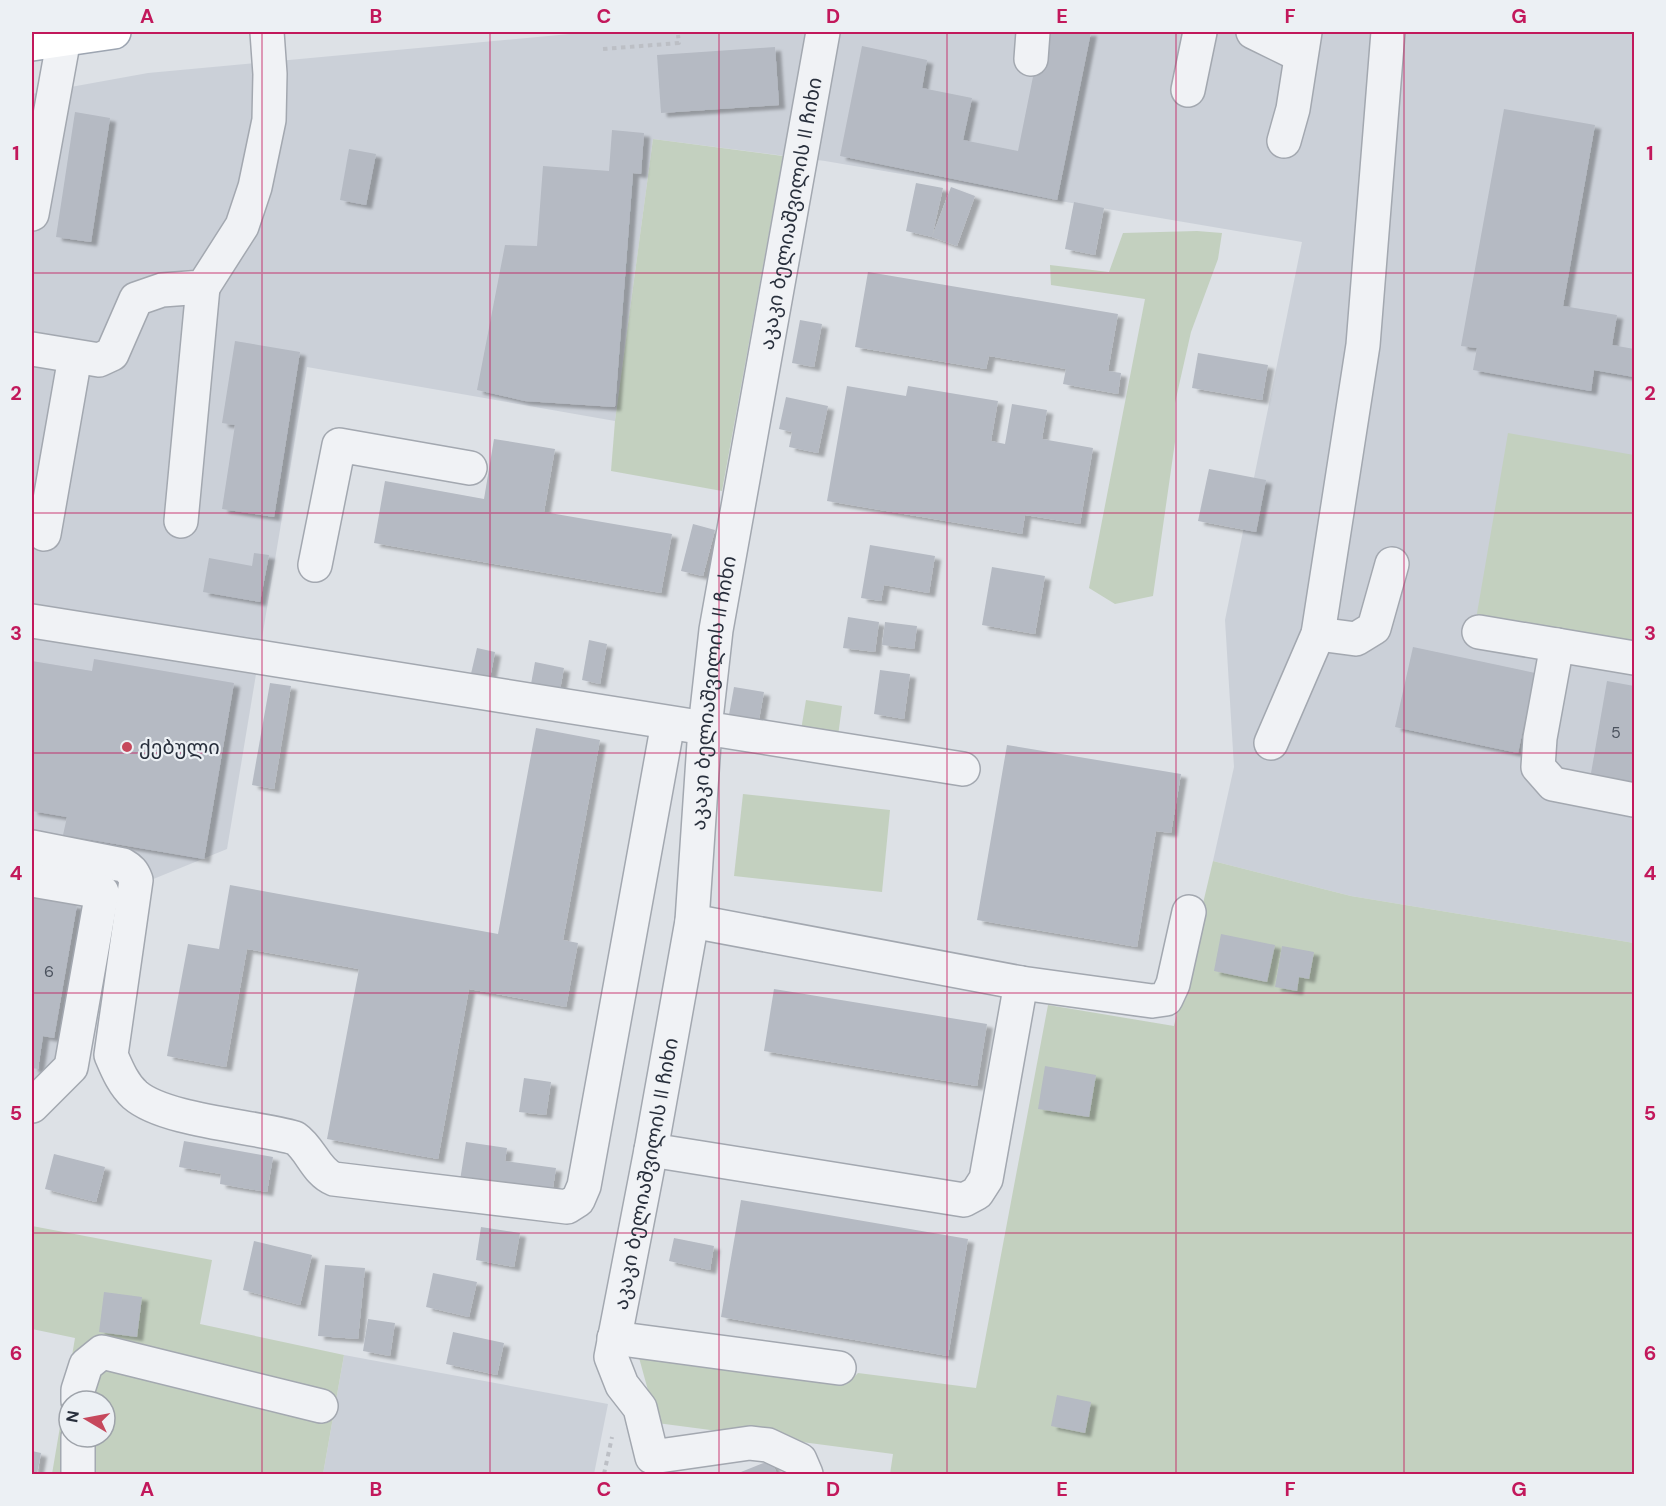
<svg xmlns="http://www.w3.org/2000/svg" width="1666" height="1506" font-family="'DM Sans','Noto Sans Georgian',sans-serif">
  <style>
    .built { fill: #cbd0d8 }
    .green { fill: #c3d0bf; fill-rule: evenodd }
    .building { fill: #b5bac3; filter: url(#shadow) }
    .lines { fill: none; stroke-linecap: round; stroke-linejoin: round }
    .minor-casing { stroke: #a3a8b0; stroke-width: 36 }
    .major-casing { stroke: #9da5b1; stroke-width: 36 }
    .path { stroke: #bcbfc5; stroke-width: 4; stroke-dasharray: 4.5 4.5; stroke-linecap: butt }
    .minor { stroke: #f0f2f5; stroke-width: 33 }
    .major { stroke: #fff; stroke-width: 33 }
    .grid { fill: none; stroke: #c2185b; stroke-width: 1.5; stroke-opacity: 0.55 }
    .poi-dot { fill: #c6485c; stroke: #ecf0f4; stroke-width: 2 }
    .labels { text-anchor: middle; stroke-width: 4.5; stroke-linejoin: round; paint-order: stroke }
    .number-label { font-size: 16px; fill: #4b525e }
    .street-label { font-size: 20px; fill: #282f3c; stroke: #ecf0f4 }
    .poi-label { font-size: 20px; fill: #282f3c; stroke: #ecf0f4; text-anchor: start }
    .neatline { fill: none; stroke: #c2185b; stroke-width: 2 }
    .grid-label { font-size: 20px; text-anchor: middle; font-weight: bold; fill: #c2185b }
  </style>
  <defs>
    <filter id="shadow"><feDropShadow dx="6" dy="4" stdDeviation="1.5" flood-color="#0004"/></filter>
  </defs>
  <rect width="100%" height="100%" fill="#dde1e6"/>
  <!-- built -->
  <g class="built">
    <polygon points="591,32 1634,32 1634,943 1351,896 1213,861 1234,767 1225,620 1302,242 825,161 653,139 615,421 307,367 227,849 119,893 82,1075 32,1117 32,94 148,73"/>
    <polygon points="344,1355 608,1404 594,1474 323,1474"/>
  </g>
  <!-- green -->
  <g class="green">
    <polygon points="653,139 783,156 722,491 611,471 615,421"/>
    <polygon points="1197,231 1222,233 1218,259 1191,332 1175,403 1175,442 1153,596 1115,604 1089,588 1145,299 1051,285 1050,265 1109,272 1123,233"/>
    <polygon points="1508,433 1634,455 1634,646 1476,619"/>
    <polygon points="806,700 842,706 838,736 801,730"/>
    <polygon points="743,794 890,810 882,892 734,876"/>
    <polygon points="1213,861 1351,896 1634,943 1634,1474 890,1474 893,1454 657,1423 638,1354 850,1381 858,1373 976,1388 1048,1005 1174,1026"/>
    <path d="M32 1226 212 1260 200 1324 344 1355 323 1474H52L75 1338 32 1329ZM69 1401H105V1437H69Z"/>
  </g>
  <!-- building -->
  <g class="building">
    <polygon points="1042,32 1091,32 1057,200 840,156 862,46 927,60 922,88 972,98 963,140 1018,151"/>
    <polygon points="775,47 779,105 661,113 657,55"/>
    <polygon points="1504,109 1595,125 1563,306 1617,315 1612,345 1634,349 1634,377 1594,370 1591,391 1473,370 1477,348 1461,346"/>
    <polygon points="75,112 110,118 91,242 56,237"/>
    <polygon points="612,130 644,133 641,174 633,173 615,407 525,401 477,390 505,245 537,246 543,166 609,171"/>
    <polygon points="349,149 376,154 366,205 340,200"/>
    <polygon points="916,183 943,188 932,237 951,187 975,196 957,246 932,237 906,231"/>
    <polygon points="1074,202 1104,208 1095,255 1065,249"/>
    <polygon points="868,272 1118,314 1108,371 1121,373 1118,394 1063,384 1066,369 989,356 986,369 855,347"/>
    <polygon points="800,320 822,324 814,367 792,363"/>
    <polygon points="235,341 300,352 274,517 222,509 235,425 222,423"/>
    <polygon points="1198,353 1268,365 1262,400 1192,388"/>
    <polygon points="847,386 906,396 908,386 998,401 991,441 1005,444 1012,404 1047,410 1042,439 1093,448 1080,524 1025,515 1022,534 827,501"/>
    <polygon points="786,397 828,406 818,453 789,447 792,432 779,429"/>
    <polygon points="494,439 555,449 544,512 672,534 661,593 374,543 385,481 484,499"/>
    <polygon points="1209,469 1266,480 1256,532 1198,521"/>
    <polygon points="693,524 715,530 703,576 681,571"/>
    <polygon points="870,545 935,556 929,593 884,585 881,601 861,598"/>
    <polygon points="254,553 269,555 260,602 203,592 209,558 252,566"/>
    <polygon points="992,567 1045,576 1035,634 982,625"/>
    <polygon points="848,617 879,622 875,652 843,648"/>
    <polygon points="885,622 917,626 914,649 882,645"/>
    <polygon points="589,640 607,644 600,684 582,680"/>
    <polygon points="1413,647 1535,673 1518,753 1395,727"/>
    <polygon points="477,648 495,652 489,683 470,678"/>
    <polygon points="94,659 234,683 204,859 63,835 67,817 32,811 32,661 92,671"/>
    <polygon points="535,662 564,668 558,701 529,695"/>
    <polygon points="880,670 910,674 904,719 874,714"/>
    <polygon points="1607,681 1634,686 1634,787 1590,779"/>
    <polygon points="270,683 291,686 274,789 252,785"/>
    <polygon points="734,687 764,692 757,731 727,726"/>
    <polygon points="536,728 600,740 563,940 578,943 566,1007 469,989 438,1159 327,1139 359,969 247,949 226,1067 167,1056 188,944 219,949 230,885 498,934"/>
    <polygon points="1007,745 1181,774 1171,833 1156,831 1137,947 977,920"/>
    <polygon points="32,897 77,905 54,1038 43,1036 38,1069 32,1068"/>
    <polygon points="1221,934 1275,945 1267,982 1214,971"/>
    <polygon points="1282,946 1314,952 1309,979 1299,977 1297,991 1275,987"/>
    <polygon points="774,989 987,1024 977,1086 764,1051"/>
    <polygon points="1045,1066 1096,1075 1089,1117 1038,1109"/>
    <polygon points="524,1078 551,1082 546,1115 519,1112"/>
    <polygon points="184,1141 273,1157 267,1192 220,1184 221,1174 179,1167"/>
    <polygon points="466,1142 507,1148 505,1161 556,1168 551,1201 459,1187"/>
    <polygon points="54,1154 105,1167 96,1202 45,1189"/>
    <polygon points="741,1200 968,1239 948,1356 721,1317"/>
    <polygon points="481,1227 520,1233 514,1267 476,1260"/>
    <polygon points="674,1238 714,1246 710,1270 669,1261"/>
    <polygon points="254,1241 312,1255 300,1305 243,1290"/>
    <polygon points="325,1265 365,1268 358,1339 318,1336"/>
    <polygon points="433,1273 477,1282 469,1317 426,1307"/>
    <polygon points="104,1292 142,1297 137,1337 99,1332"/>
    <polygon points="368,1319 395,1323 390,1356 363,1351"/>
    <polygon points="453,1332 504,1343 497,1375 446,1364"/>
    <polygon points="1057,1395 1091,1402 1085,1433 1051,1426"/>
    <polygon points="32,1451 41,1453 37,1474 32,1474"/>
    <polygon points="771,1460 777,1474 736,1474"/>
  </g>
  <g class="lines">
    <!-- minor casing -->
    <g class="minor-casing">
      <g id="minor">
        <polyline points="1253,32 1300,55"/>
        <polyline points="1031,59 1033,32"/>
        <polyline points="1188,90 1200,32"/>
        <polyline points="1284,141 1293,109 1305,32"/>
        <polyline points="32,214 64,38"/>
        <polyline points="32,349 99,360 112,354 136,299 162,290 203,287 242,226 255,187 269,120 270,74 267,32"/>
        <polyline points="181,521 203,287"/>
        <polyline points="44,534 75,357"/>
        <polyline points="315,565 339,445 470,468"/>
        <polyline points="32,621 963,769"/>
        <polyline points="1479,632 1634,658"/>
        <polyline points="1318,634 1356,639 1374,628 1392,564"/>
        <polyline points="1557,645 1540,738 1538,767 1553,784 1634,800"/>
        <polyline points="1271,743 1318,634 1363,345 1388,32"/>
        <path d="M32 847 123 865C130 869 133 872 136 880L111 1055C117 1069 123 1084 135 1095 165 1121 254 1126 295 1138 311 1149 316 1172 334 1179L567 1207 578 1200 584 1186 668 723"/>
        <polyline points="32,880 102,892 71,1067 32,1106"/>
        <polyline points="1021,983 1152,1001 1166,999 1173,984 1189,912"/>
        <polyline points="651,1150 964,1200 977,1193 986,1179 1021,983 692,921"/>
        <polyline points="614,1338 839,1368"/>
        <polyline points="78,1401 78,1390 86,1365 102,1352 321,1406"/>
        <polyline points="78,1437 78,1474"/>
        <path id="s1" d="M806 1474 800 1460 768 1445 750 1443 652 1457 640 1408 622 1385 611 1357 651 1150 692 921 705 728 716 630 823 32"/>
      </g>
    </g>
    <!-- major casing -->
    <g class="major-casing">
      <polyline id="major" points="32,44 114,32"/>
    </g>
    <!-- path -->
    <g class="path">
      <polyline points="603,49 679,43 678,35"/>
      <polyline points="604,1474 612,1437"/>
    </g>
    <!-- minor -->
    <use href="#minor" class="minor"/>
    <!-- major -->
    <use href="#major" class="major"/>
  </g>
  <!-- grid -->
  <path class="grid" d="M262 32V1474M490 32V1474M719 32V1474M947 32V1474M1176 32V1474M1404 32V1474M32 273H1634M32 513H1634M32 753H1634M32 993H1634M32 1233H1634"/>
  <!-- markers -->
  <circle class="poi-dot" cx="127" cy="747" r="6"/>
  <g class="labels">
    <!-- number labels -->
    <g class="number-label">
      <text x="1616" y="738">5</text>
      <text x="49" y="977">6</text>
    </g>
    <!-- street labels -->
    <g class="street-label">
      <text dy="7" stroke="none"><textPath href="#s1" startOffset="1436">აკაკი ბელიაშვილის II ჩიხი</textPath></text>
      <text dy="7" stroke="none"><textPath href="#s1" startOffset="950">აკაკი ბელიაშვილის II ჩიხი</textPath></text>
      <text dy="7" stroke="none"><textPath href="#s1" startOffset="464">აკაკი ბელიაშვილის II ჩიხი</textPath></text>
    </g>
    <!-- poi labels -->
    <g class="poi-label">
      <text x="139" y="754">ქებული</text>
    </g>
  </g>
  <!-- border -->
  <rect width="1666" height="1506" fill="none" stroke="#ecf0f4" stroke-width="66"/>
  <!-- north arrow -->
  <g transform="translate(87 1419) rotate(280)"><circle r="28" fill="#ecf0f4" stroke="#9ea3aa" stroke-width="1.5"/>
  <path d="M0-4.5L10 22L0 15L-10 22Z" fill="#c6485c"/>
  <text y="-9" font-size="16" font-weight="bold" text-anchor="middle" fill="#282f3c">N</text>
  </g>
  <rect x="33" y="33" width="1600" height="1440" class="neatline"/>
  <g class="grid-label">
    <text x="147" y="23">A</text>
    <text x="376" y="23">B</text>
    <text x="604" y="23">C</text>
    <text x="833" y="23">D</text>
    <text x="1062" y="23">E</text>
    <text x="1290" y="23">F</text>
    <text x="1519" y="23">G</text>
    <text x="16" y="160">1</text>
    <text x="1650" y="160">1</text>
    <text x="16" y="400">2</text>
    <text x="1650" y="400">2</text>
    <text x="16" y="640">3</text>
    <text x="1650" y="640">3</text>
    <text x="16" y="880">4</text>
    <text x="1650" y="880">4</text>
    <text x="16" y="1120">5</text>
    <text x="1650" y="1120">5</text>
    <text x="16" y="1360">6</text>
    <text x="1650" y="1360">6</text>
    <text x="147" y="1496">A</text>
    <text x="376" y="1496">B</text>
    <text x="604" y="1496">C</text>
    <text x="833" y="1496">D</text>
    <text x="1062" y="1496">E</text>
    <text x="1290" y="1496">F</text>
    <text x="1519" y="1496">G</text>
  </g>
</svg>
